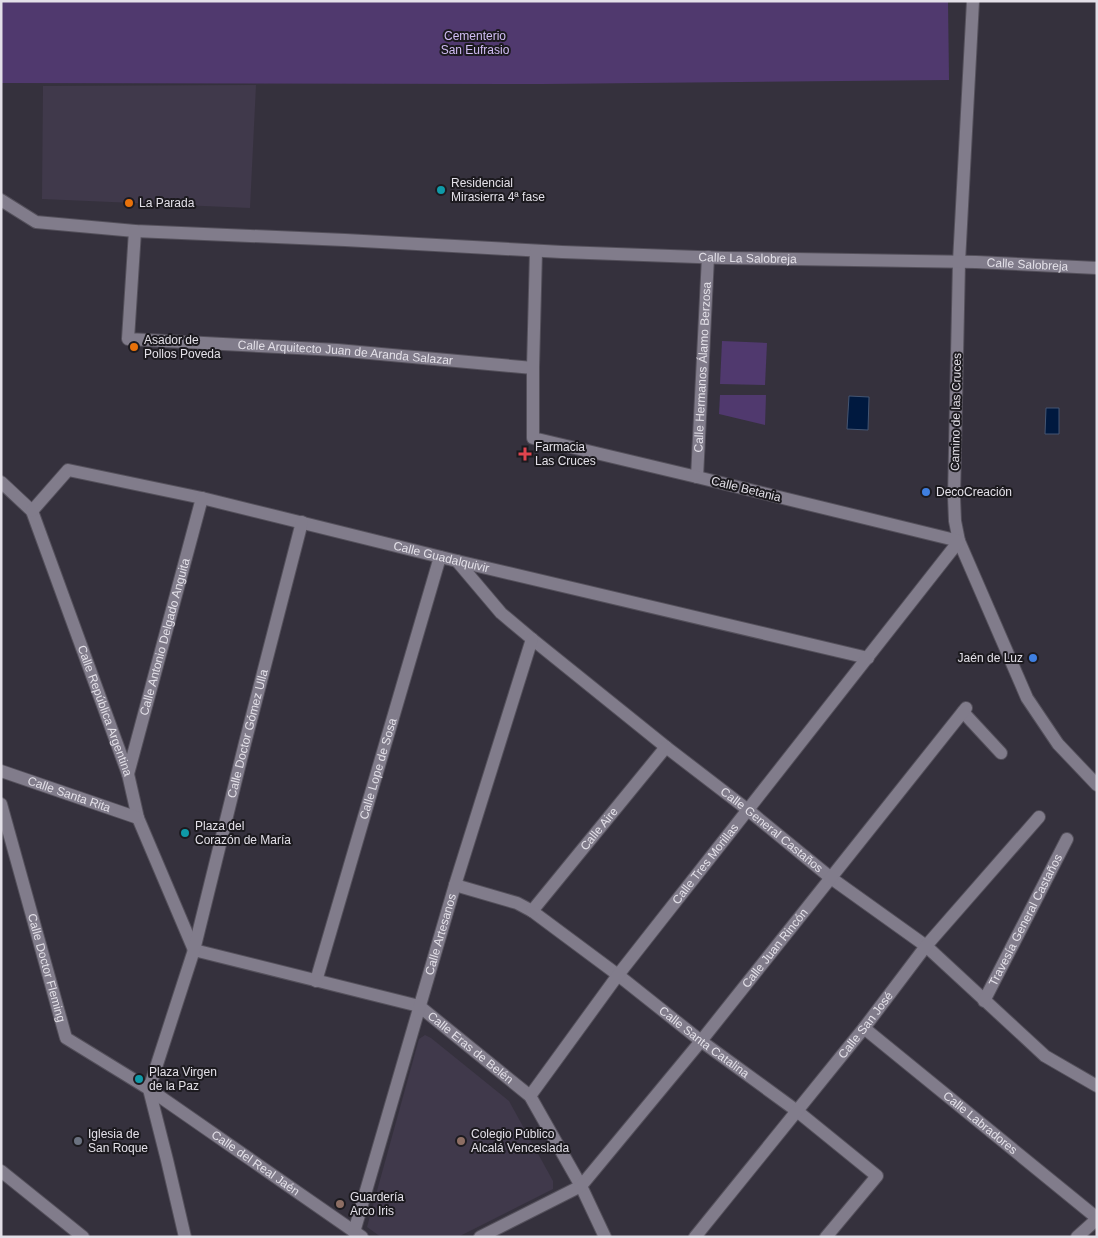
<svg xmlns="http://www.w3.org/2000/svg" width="1098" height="1238" font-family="Helvetica,sans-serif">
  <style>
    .built { fill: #40394b }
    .green { fill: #50396e }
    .water { fill: #00193f; stroke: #445572 }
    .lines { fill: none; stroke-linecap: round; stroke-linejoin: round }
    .minor-casing { stroke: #54505b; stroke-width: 14 }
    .tertiary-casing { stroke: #54505b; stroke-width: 14 }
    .minor { stroke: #817c8b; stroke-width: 12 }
    .tertiary { stroke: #817c8b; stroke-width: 12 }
    .culture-dot { fill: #0f9aa8; stroke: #1c1a1f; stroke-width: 2 }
    .food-dot { fill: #e8710a; stroke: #1c1a1f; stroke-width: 2 }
    .health-dot { fill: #e0444e; stroke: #1c1a1f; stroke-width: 2 }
    .shop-dot { fill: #3f7fe0; stroke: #1c1a1f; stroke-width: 2 }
    .worship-dot { fill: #6b7280; stroke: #1c1a1f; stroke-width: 2 }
    .education-dot { fill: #8d6e63; stroke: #1c1a1f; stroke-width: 2 }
    .labels { text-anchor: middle; stroke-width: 4; stroke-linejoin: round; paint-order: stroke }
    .park-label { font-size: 12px; fill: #d1bdf3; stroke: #1c1a1f }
    .poi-label { font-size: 12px; fill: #e3e0e8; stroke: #1c1a1f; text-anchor: start }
    .street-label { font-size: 12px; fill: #e3e0e8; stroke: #1c1a1f }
  </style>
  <rect width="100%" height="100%" fill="#35313d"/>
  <!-- built -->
  <g class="built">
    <polygon points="256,85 250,208 42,199 43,86"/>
    <polygon points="425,1035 431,1038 509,1101 553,1181 553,1189 458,1237 381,1237 367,1227 419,1039"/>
  </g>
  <!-- green -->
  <g class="green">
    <polygon points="1,1 948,1 949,80 544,84 1,83"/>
    <polygon points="722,341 767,343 765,385 720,384"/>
    <polygon points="720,395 766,395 765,425 719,414"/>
  </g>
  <!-- water -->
  <g class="water">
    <polygon points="849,396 869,397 868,430 847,429"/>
    <polygon points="1046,408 1059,408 1059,434 1045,434"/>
  </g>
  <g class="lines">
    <!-- minor casing -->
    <g class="minor-casing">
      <g id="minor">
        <polyline points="973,1 959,262 954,497 955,521 959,541 1027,698 1058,744 1097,785"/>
        <path id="s1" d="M1 200 36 222 135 231 345 240 562 252 725 258 976 262 1097 268"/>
        <path id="s2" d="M135 231 128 339 337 350 533 368"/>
        <path id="s3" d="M697 477 708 257"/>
        <path id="s4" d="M1 482 32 511 128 774 138 818 194 950 419 1006 530 1096 581 1186 605 1237"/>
        <path id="s5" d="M32 511 68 470 202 498 457 561 868 658"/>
        <path id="s6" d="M457 561 501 613 532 639 666 747 748 810 831 878 926 946 1045 1056 1097 1086"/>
        <polyline points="963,712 1001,753"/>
        <path id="s7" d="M1 771 138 818"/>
        <path id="s8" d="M128 774 202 498"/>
        <path id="s9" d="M1 804 66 1038 149 1089 362 1237"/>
        <path id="s10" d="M455 885 517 903 532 911 618 975 701 1041 797 1111 877 1176 826 1237"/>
        <path id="s11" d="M532 911 666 747"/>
        <path id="s12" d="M316 981 440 557"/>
        <path id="s13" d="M984 1001 1067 839"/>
        <path id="s14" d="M864 1028 1097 1218"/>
        <path id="s15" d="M149 1089 194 950 245 743 302 522"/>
        <polyline points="149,1089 167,1160 185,1237"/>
        <path id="s16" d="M530 1096 618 975 959 541 697 477 533 438V368L536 251"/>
        <path id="s17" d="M354 1232 455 885 532 639"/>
        <path id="s18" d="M480 1237 581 1186 701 1041 966 708"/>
        <path id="s19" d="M695 1237 864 1028 926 946 1039 817"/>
        <polyline points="1077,1237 1097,1219"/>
      </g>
    </g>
    <!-- tertiary casing -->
    <g class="tertiary-casing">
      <polyline id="tertiary" points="1,1171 83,1237"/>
    </g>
    <!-- minor -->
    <use href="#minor" class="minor"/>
    <!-- tertiary -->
    <use href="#tertiary" class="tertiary"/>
  </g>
  <!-- markers -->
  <g class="culture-dot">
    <circle cx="441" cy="190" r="5"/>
    <circle cx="185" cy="833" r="5"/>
    <circle cx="139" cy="1079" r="5"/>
  </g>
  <g class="food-dot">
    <circle cx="129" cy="203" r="5"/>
    <circle cx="134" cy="347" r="5"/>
  </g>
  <path class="health-dot" d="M522.5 446.5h5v5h5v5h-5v5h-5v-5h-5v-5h5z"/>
  <g class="shop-dot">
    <circle cx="926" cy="492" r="5"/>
    <circle cx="1033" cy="658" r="5"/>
  </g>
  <circle class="worship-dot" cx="78" cy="1141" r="5"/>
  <g class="education-dot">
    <circle cx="461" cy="1141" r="5"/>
    <circle cx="340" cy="1204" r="5"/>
  </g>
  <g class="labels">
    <!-- park labels -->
    <g class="park-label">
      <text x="475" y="40">Cementerio<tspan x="475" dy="14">San Eufrasio</tspan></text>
    </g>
    <!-- poi labels -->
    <g class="poi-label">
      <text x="451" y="187">Residencial<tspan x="451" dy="14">Mirasierra 4ª fase</tspan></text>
      <text x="139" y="207">La Parada</text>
      <text x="144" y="344">Asador de<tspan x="144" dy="14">Pollos Poveda</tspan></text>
      <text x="535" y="451">Farmacia<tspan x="535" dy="14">Las Cruces</tspan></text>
      <text x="936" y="496">DecoCreación</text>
      <text x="1023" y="662" text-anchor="end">Jaén de Luz</text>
      <text x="195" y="830">Plaza del<tspan x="195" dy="14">Corazón de María</tspan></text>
      <text x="149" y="1076">Plaza Virgen<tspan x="149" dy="14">de la Paz</tspan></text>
      <text x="88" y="1138">Iglesia de<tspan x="88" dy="14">San Roque</tspan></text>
      <text x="471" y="1138">Colegio Público<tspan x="471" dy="14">Alcalá Venceslada</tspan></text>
      <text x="350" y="1201">Guardería<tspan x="350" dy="14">Arco Iris</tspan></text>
    </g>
    <!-- street labels -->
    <g class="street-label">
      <text dy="4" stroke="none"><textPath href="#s1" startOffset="754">Calle La Salobreja</textPath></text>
      <text dy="4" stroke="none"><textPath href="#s1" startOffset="1034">Calle Salobreja</textPath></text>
      <text dy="4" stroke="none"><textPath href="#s2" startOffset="326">Calle Arquitecto Juan de Aranda Salazar</textPath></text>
      <text dy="4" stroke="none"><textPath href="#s3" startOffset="110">Calle Hermanos Álamo Berzosa</textPath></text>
      <text transform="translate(956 412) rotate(-89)" y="4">Camino de las Cruces</text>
      <text transform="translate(746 489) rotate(14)" y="4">Calle Betania</text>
      <text dy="4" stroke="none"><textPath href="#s5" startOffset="438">Calle Guadalquivir</textPath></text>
      <text dy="4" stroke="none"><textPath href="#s8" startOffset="142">Calle Antonio Delgado Anguita</textPath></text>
      <text dy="4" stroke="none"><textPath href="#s4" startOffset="255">Calle República Argentina</textPath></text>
      <text dy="4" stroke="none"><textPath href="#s15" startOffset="369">Calle Doctor Gómez Ulla</textPath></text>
      <text dy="4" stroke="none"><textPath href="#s12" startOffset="221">Calle Lope de Sosa</textPath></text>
      <text dy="4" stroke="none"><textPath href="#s7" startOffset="72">Calle Santa Rita</textPath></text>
      <text dy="4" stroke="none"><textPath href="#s11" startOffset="106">Calle Aire</textPath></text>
      <text dy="4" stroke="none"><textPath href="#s6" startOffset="415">Calle General Castaños</textPath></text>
      <text dy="4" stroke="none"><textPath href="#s16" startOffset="291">Calle Tres Morillas</textPath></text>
      <text dy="4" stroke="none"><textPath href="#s13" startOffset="91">Travesía General Castaños</textPath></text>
      <text dy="4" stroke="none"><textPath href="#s17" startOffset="310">Calle Artesanos</textPath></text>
      <text dy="4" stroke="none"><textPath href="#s18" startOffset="420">Calle Juan Rincón</textPath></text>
      <text dy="4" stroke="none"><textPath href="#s9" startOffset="170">Calle Doctor Fleming</textPath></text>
      <text dy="4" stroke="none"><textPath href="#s19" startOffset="272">Calle San José</textPath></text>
      <text dy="4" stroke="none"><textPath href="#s10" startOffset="298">Calle Santa Catalina</textPath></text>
      <text dy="4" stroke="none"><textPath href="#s4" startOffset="809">Calle Eras de Belén</textPath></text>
      <text dy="4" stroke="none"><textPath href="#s14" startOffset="150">Calle Labradores</textPath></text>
      <text dy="4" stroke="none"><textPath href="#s9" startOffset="470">Calle del Real Jaén</textPath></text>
    </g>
  </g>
  <!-- border -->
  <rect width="1098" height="1238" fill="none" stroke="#e3e0e8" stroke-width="5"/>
</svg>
